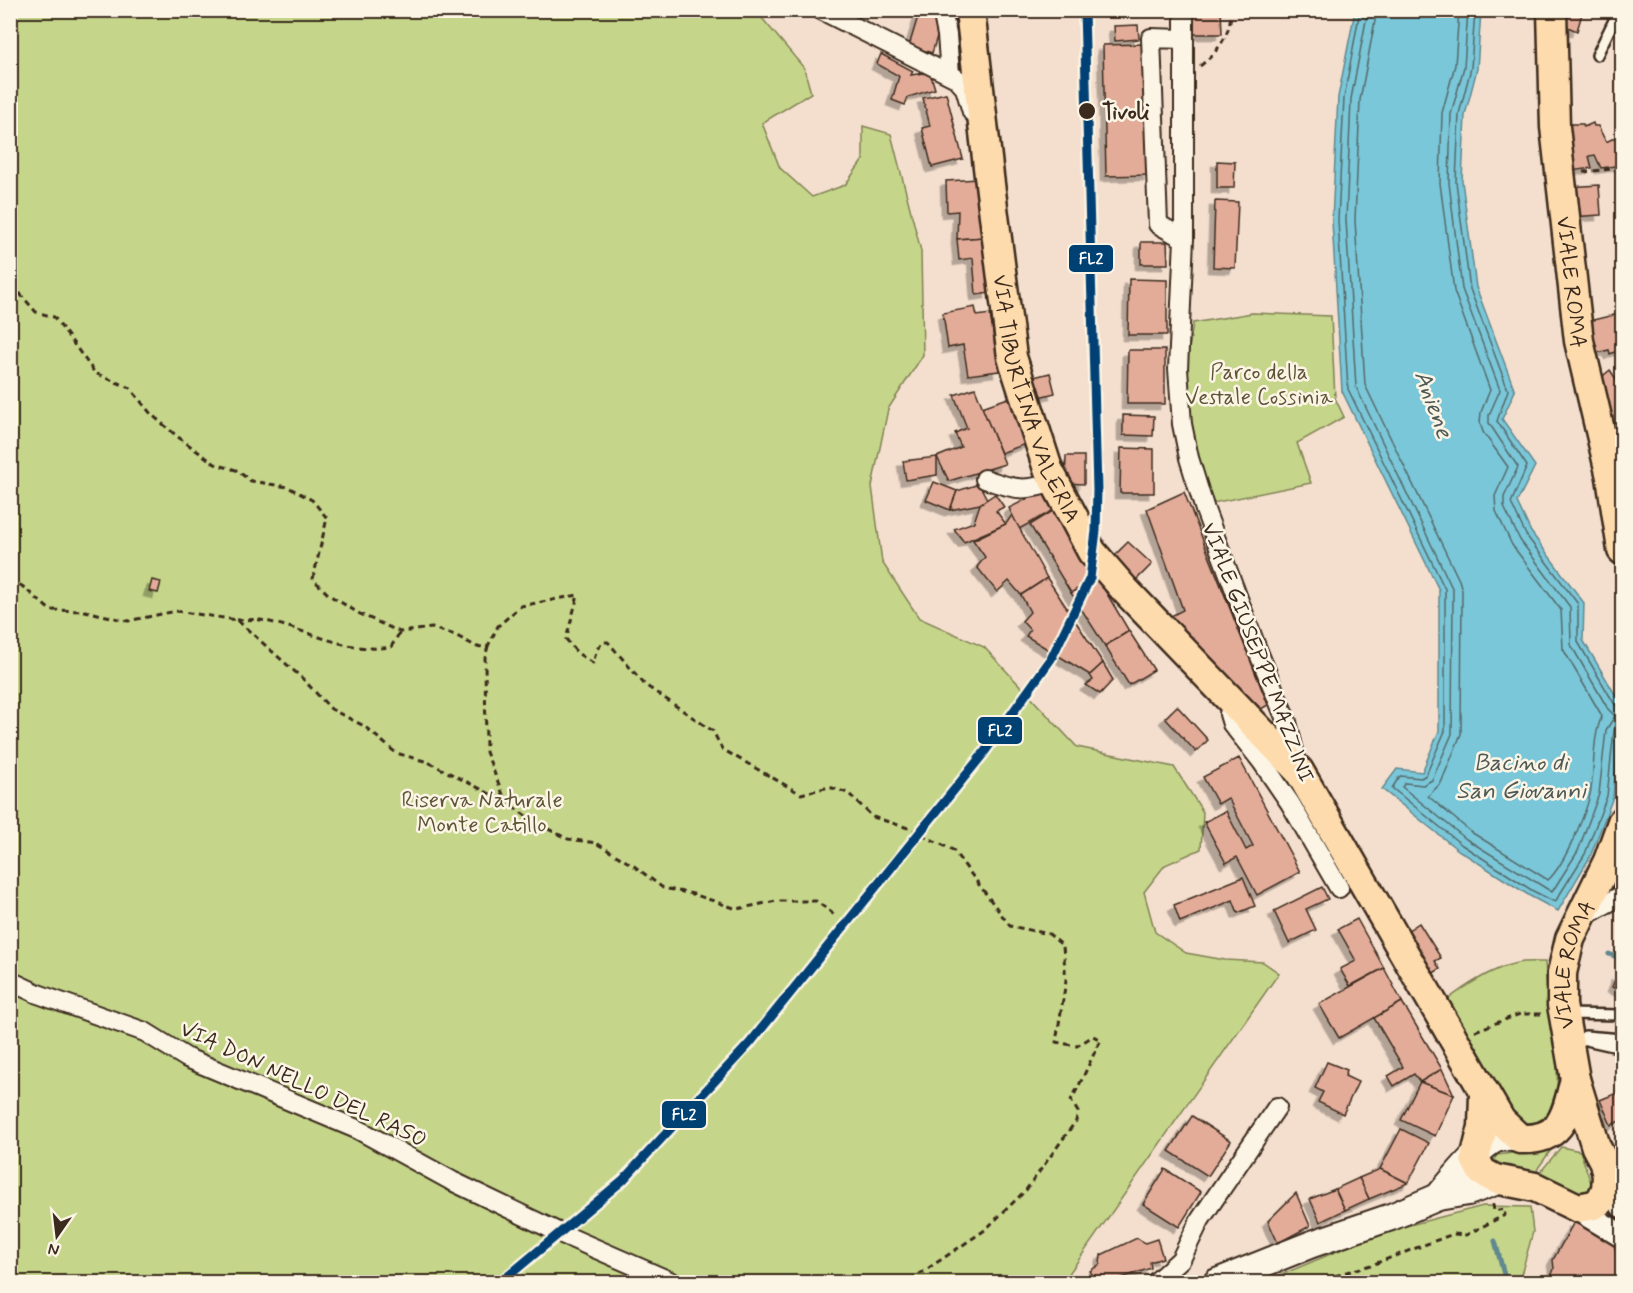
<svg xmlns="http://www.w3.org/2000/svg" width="1633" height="1293" font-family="Mynerve,sans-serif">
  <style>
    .green { fill: #c5d68a; stroke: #808054; stroke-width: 1.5 }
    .water { fill: #7ac7d9; stroke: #61888e; stroke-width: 1.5 }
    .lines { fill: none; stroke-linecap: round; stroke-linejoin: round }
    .shore { stroke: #546969; stroke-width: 1.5 }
    .stream { stroke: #61888e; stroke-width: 5 }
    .building { fill: #e3ac99; stroke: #3b2a1e; stroke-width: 1.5; filter: url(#shadow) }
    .service-casing { stroke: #3b2a1e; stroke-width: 14 }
    .minor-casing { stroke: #3b2a1e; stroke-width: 22 }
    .tertiary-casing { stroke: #3b2a1e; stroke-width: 27 }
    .secondary-casing { stroke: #3b2a1e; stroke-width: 30 }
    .primary-casing { stroke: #3b2a1e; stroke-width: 33 }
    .path { stroke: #3b2a1e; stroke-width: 3; stroke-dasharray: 6 4.5; stroke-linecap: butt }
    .service { stroke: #fcf5e5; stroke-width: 9 }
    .minor { stroke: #fcf5e5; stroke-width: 18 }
    .tertiary { stroke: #fcf5e5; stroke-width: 22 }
    .secondary { stroke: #fcf5e5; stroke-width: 26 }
    .primary { stroke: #fedbac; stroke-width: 28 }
    .rail-1-casing { stroke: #fcf5e5; stroke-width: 14 }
    .rail-1 { stroke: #004174; stroke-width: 9 }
    .stop-dot { fill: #3b2a1e; stroke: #fcf5e5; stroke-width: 2 }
    .labels { text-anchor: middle; stroke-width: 5; stroke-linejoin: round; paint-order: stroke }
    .stop-label { font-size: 22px; font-weight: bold; fill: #3b2a1e; stroke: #fcf5e5; text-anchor: start }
    .street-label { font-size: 22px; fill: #3b2a1e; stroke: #fcf5e5 }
    .park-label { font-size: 22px; fill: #5e5539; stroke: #fcf5e5 }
    .water-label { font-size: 24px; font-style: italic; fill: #4e5956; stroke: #fcf5e5 }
    .line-badge { stroke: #fcf5e5; stroke-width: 2 }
    .badge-label { font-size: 16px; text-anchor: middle; font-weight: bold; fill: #fff }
  </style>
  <defs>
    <filter id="shadow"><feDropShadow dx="-5.5" dy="5.5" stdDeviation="0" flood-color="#0004"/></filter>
  </defs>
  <rect width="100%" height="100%" fill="#f4dfce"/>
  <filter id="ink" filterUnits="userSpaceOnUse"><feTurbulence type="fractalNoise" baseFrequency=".0167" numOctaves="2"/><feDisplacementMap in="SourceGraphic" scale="12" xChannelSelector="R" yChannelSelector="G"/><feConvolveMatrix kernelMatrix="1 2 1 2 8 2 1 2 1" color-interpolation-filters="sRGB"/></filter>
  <g filter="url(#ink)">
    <!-- green -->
    <g class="green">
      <polygon points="10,11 756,11 804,68 811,93 762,123 780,168 812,197 845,185 863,160 863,126 891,134 921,251 923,355 888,409 872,486 882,562 919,618 984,647 1077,747 1174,767 1203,812 1201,849 1165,865 1144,892 1155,932 1186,953 1225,960 1263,962 1279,973 1068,1275 1077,1282 11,1282"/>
      <path d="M1252 313 1331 316 1335 398 1344 417 1297 443 1311 483 1213 503C1199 461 1187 420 1187 375 1186 358 1191 340 1193 323Z"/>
      <path d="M1545 962C1546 977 1547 993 1549 1008 1552 1039 1579 1139 1517 1121L1443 1003C1465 986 1490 969 1517 963 1526 961 1536 962 1545 962Z"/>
      <polygon points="1556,1143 1538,1168 1535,1178 1494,1166 1494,1160 1497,1155 1520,1152"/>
      <polygon points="1561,1147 1580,1151 1591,1183 1588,1191 1582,1196 1541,1178 1542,1170"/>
      <polygon points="1483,1206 1530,1207 1533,1232 1519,1282 1264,1282 1383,1232"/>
    </g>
    <!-- water -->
    <polygon class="water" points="1355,11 1481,11 1477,69 1465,115 1462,181 1476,287 1515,391 1502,419 1535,466 1517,502 1531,532 1584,603 1583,640 1622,706 1613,797 1590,857 1558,911 1530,896 1458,850 1382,789 1397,769 1422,772 1439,731 1439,590 1342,391 1332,221 1338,97"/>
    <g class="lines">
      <!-- shore -->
      <g class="shore">
        <polyline points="1360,10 1344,98 1338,220 1348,389 1445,589 1445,731 1426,775 1421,778 1400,776 1392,788 1462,845 1533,891 1555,902 1585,854 1607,796 1614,730 1617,726 1622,725"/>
        <polyline points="1368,10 1351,99 1346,220 1356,387 1453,590 1452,734 1432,780 1423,785 1405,783 1402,787 1466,839 1552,892 1578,851 1599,794 1606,730 1615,716 1608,709 1571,645 1570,607 1520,540 1504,507 1504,497 1518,467 1489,423 1489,415 1500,390 1462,289 1449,183 1451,114 1464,67 1468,10"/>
        <path d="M1377 10 1360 100 1355 220 1365 385 1459 580 1462 590 1461 734 1441 783 1428 796 1471 832 1548 880C1564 866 1588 810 1591 789 1595 765 1592 738 1602 716L1563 649 1561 610 1512 545 1496 511 1495 496 1508 467 1483 432 1480 423 1481 412 1490 390 1454 291 1440 183 1442 113 1455 65 1459 10"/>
        <polyline points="1475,10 1471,68 1459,114 1456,182 1470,289 1508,390 1497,421 1527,466 1511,503 1526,535 1578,604 1578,642 1615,705 1622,709"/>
      </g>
      <!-- stream -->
      <g class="stream">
        <polyline points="1609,954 1622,959"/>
        <polyline points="1495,1241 1506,1282"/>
      </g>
    </g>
    <!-- building -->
    <g class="building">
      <polygon points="1192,10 1221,10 1222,34 1193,34"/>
      <polygon points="1556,10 1583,10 1577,31 1556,22"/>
      <polygon points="919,13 942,20 932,53 909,46"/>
      <polygon points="1138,25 1139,39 1115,41 1114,26"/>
      <polygon points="1146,44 1149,175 1106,176 1103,45"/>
      <polygon points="881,54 913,71 911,75 930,72 935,89 908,97 905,105 892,100 899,76 877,64"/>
      <polygon points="946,93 963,159 932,167 922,128 930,126 923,98"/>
      <polygon points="1593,123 1594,126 1598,126 1606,142 1622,134 1622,165 1601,168 1595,155 1589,156 1592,168 1571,171 1567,124 1583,124 1584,127"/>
      <polygon points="1217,161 1235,162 1234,188 1217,188"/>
      <polygon points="979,179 985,237 957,239 958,211 947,212 946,181"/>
      <polygon points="1599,185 1601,215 1570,217 1568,187"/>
      <polygon points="1215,201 1238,202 1235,268 1213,267"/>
      <polygon points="985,237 990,293 976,295 973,258 959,260 957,239"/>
      <polygon points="1141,242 1167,242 1168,264 1141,264"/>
      <polygon points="1129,279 1167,280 1167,335 1128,335"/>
      <polygon points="975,307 977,316 990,314 999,371 968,375 963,345 948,348 943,313"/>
      <polygon points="1622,313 1622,349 1610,354 1609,350 1596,353 1589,321"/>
      <polygon points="1128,350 1165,350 1165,404 1127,404"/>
      <polygon points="1610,370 1622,388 1622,464 1599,385 1604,375"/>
      <polygon points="1050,373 1055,393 1039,397 1034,377"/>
      <polygon points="975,388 1005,464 949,481 937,457 961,447 955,433 967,428 954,395"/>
      <polygon points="1014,396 1031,442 1001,453 982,407"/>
      <polygon points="1123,415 1154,416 1153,436 1123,435"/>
      <polygon points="1121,448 1154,449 1154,493 1120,493"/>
      <polygon points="1066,456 1084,456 1084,484 1065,483"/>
      <polygon points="937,457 937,475 906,480 903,461"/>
      <polygon points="934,482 957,491 950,510 926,500"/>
      <polygon points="979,484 987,499 980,504 950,510 957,491"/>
      <polygon points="1045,490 1056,509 1019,529 1009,508"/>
      <polygon points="1184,492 1268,705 1261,709 1169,617 1183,610 1147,509"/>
      <polygon points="995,494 1004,507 996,511 1006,524 964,542 954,529 974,522 980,504"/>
      <polygon points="1056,509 1097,577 1071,593 1030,525"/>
      <polygon points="1012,515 1047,578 1021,595 1009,581 997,592 977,567 985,557 973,540 1006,524"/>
      <polygon points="1128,542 1152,564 1134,582 1110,560"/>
      <polygon points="1097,577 1129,631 1105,646 1071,593"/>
      <polygon points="1047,578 1103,663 1090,675 1026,636 1030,630 1022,621 1030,612 1021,595"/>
      <polygon points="152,580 161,582 158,593 149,591"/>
      <polygon points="1129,631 1154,670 1129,685 1105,646"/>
      <polygon points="1103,663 1113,680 1100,694 1086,685 1093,680 1090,675"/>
      <polygon points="1177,706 1208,740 1196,752 1165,718"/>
      <polygon points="1239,758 1300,872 1257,895 1237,857 1226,863 1204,822 1226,811 1246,850 1253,846 1228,798 1218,804 1203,777"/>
      <polygon points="1243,877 1255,906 1238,913 1233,900 1180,922 1174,905"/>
      <polygon points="1322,887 1328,899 1306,909 1316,930 1289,943 1274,911"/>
      <polygon points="1357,919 1384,968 1350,986 1340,969 1356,961 1338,929"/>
      <polygon points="1419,923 1441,958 1435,961 1440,969 1427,977 1401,935"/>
      <polygon points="1384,968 1402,1002 1339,1038 1319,1004"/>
      <polygon points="1617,975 1622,978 1622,991 1612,987"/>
      <polygon points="1402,1002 1442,1069 1420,1082 1414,1074 1394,1086 1388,1076 1403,1067 1374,1018"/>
      <polygon points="1327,1062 1347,1070 1345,1076 1358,1082 1343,1114 1318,1102 1323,1092 1315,1088"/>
      <polygon points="1442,1069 1454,1095 1420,1082"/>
      <polygon points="1420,1082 1454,1095 1435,1136 1401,1120"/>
      <polygon points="1617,1093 1622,1106 1622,1120 1611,1125 1600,1100"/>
      <polygon points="1192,1116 1231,1141 1208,1176 1169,1151"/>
      <polygon points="1401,1129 1429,1143 1408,1183 1380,1169"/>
      <polygon points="1165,1169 1201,1192 1179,1227 1143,1204"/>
      <polygon points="1380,1169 1408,1183 1369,1199 1359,1178"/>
      <polygon points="1359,1178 1369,1199 1345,1210 1335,1189"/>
      <polygon points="1335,1189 1345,1210 1320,1222 1310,1199"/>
      <polygon points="1296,1193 1310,1226 1278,1243 1268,1221"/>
      <polygon points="1574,1222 1614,1242 1622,1282 1549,1282 1554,1269 1553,1260"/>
      <polygon points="1137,1238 1145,1243 1157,1239 1163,1258 1150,1262 1151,1268 1110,1282 1097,1282 1090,1271 1100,1264 1101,1255"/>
    </g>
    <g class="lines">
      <!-- service casing -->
      <g class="service-casing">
        <g id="service">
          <polyline points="1597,55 1619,10"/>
          <polyline points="1566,1014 1622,1015"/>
          <polyline points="1585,1036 1622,1039"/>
          <polyline points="1573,1037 1622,1048"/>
        </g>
      </g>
      <!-- minor casing -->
      <g class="minor-casing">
        <g id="minor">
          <polyline points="821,10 956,78 965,88 972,112"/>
          <polyline points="942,10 947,35 950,74"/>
          <polyline points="1184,39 1184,10"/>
          <polyline points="1184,239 1158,224 1151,38 1184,39 1184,239 1178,369 1182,424 1189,458 1205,510 1257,649 1287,722 1298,767"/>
          <path d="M985 479C1013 489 1026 493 1054 481"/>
          <polyline points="1234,702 1229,714 1232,724 1262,762 1290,803 1339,888"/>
          <polyline points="1581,918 1622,895"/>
          <polyline points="10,981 38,994 145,1032 187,1058 359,1130 452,1181 562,1234 672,1282"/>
          <polyline points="1156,1282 1181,1259 1200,1220 1277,1107"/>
        </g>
      </g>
      <!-- tertiary casing -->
      <g class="tertiary-casing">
        <g id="tertiary">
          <polyline points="1607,1176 1622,1206"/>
          <polyline points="1572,1206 1622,1236"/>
        </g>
      </g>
      <!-- secondary casing -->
      <g class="secondary-casing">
        <g id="secondary">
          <path d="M1438 1197C1451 1182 1479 1146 1496 1139 1504 1136 1512 1138 1520 1139"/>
          <polyline points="1217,1282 1312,1244 1391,1217 1438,1197 1468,1192 1500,1180"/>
        </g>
      </g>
      <!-- primary casing -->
      <g class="primary-casing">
        <g id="primary">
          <path id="s1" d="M970 10 989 176 1012 357 1048 469 1092 552 1125 590 1299 771 1501 1121 1520 1139C1564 1141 1566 1113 1575 1079"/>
          <path id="s2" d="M1552 10 1555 127 1579 341 1611 477 1622 550"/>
          <path id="s3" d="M1484 1094 1483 1127 1475 1159 1482 1172 1495 1179 1535 1187 1578 1208 1594 1205 1601 1200 1606 1189 1607 1176 1604 1162 1596 1147 1575 1079 1562 1005V973L1570 939 1608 861 1622 822"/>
        </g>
      </g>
      <!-- path -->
      <g class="path">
        <path d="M1200 66C1218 52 1231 34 1231 10"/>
        <polyline points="1583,172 1622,168"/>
        <path d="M10 274 21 295 36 312 54 317 95 373 130 388 151 414 178 437 215 464 236 470 251 481 288 487 312 500 327 518 313 579 329 595 360 614 400 632 432 628 455 635 477 647 488 646 498 626 521 606 578 595 566 639 577 653 593 663 597 649 603 642H608L645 685 713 731 722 749 801 794 829 787 848 793 873 817 908 828 953 850 1010 926 1049 934 1063 946 1066 981 1056 1042 1077 1046 1093 1036 1101 1040C1090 1060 1083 1080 1071 1100L1078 1112 1076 1121 1026 1190 985 1230 908 1282"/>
        <polyline points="10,580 22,586 50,610 85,611 128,621 176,611 237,620 302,678 331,709 364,726 396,753 428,762 506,802 536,823 568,839 596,843 634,866 663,888 693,894 737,909 776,901 816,901 836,916"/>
        <path d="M237 620C244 620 253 619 260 620 303 627 346 654 391 647L400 632"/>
        <polyline points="488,646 485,658 486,752 506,802"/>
        <polyline points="1475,1031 1520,1014 1541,1014"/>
        <polyline points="1315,1282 1374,1264 1453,1234 1466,1235 1505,1215 1504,1209 1494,1211 1493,1204"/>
      </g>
      <!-- service -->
      <use href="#service" class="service"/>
      <!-- minor -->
      <use href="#minor" class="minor"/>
      <!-- tertiary -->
      <use href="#tertiary" class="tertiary"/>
      <!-- secondary -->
      <use href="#secondary" class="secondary"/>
      <!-- primary -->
      <use href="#primary" class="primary"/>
      <!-- rail-1 casing -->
      <g class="rail-1-casing">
        <polyline id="rail-1" points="501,1282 623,1180 750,1043 983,754 1051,659 1090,578 1096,531 1097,490 1084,10"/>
      </g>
      <!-- rail-1 -->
      <use href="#rail-1" class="rail-1"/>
    </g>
  </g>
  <!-- markers -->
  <circle class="stop-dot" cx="1087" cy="111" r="9"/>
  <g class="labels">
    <!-- stop labels -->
    <g class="stop-label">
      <text x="1102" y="119">Tivoli</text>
    </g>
    <!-- street labels -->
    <g class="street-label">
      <text dy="8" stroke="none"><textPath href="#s2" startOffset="273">VIALE ROMA</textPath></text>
      <text dy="8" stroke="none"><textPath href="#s1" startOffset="396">VIA TIBURTINA VALERIA</textPath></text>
      <text transform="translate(1259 652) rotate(69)" y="8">VIALE GIUSEPPE MAZZINI</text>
      <text dy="8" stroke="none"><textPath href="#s3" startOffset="454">VIALE ROMA</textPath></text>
      <text transform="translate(304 1083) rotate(25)" y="8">VIA DON NELLO DEL RASO</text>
    </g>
    <!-- park labels -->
    <g class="park-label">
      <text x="1259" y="379">Parco della<tspan x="1259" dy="25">Vestale Cossinia</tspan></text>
      <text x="482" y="807">Riserva Naturale<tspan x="482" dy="25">Monte Catillo</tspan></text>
    </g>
    <!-- water labels -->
    <g class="water-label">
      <text transform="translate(1434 404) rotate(70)" y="8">Aniene</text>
      <text x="1521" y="770">Bacino di<tspan x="1521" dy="28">San Giovanni</tspan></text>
    </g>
  </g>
  <g class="line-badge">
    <rect x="1068" y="244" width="46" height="29" rx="6" fill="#004174"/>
    <rect x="977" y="716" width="46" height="29" rx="6" fill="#004174"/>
    <rect x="661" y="1100" width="46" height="29" rx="6" fill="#004174"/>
  </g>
  <g class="badge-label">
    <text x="1091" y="264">FL2</text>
    <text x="1000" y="736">FL2</text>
    <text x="684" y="1120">FL2</text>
  </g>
  <!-- margin -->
  <rect width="1633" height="1293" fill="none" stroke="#fcf5e5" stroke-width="36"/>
  <rect x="18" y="18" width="1597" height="1257" fill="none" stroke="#3b2a1e" stroke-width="2" filter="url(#ink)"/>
  <!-- north arrow -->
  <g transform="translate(57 1236) rotate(194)" stroke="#fcf5e5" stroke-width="4.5" paint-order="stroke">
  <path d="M0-4.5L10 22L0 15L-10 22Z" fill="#3b2a1e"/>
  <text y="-9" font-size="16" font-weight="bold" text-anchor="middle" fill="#3b2a1e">N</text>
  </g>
</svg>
